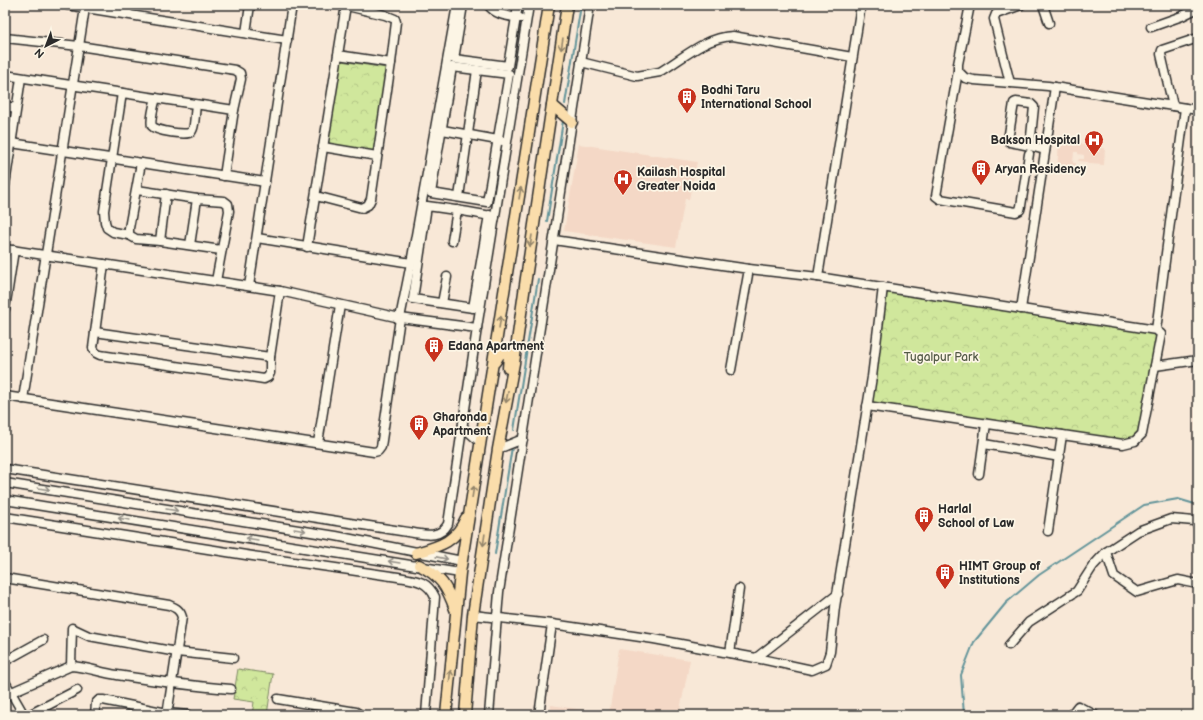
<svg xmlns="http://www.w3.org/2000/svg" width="1203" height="720" font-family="'Balsamiq Sans',sans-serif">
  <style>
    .built { fill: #f4d8c6 }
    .forest { fill: url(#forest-crowns); stroke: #7e8964 }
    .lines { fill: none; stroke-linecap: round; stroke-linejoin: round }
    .stream { stroke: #63949a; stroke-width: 2 }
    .minor-casing { stroke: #2b2b2b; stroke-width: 11 }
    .major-casing { stroke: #2b2b2b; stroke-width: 13 }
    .minor { stroke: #fcf5e5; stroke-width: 8 }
    .major { stroke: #faddab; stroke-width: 10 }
    .oneway { stroke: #92846b }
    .oneway2 { stroke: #949088 }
    .labels { text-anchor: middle; stroke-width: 3.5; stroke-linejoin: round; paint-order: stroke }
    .poi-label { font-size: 12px; font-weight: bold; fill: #2b2b2b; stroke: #fcf5e5; text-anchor: start }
    .park-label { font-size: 12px; fill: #545a47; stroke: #fcf5e5 }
  </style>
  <defs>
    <pattern id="forest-crowns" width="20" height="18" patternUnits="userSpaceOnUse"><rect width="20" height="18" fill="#d0e79c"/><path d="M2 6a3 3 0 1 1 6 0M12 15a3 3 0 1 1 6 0" fill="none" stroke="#b3c687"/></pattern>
  </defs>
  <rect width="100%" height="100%" fill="#f8e8d7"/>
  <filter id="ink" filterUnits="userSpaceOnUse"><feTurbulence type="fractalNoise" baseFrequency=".025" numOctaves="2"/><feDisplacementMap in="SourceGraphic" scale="8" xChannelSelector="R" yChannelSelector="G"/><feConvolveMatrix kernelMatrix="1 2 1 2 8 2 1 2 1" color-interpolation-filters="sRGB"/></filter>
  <g filter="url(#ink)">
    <!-- built -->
    <g class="built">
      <polygon points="1059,141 1082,143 1082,145 1091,146 1091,152 1099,152 1100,148 1105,148 1104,165 1089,164 1088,162 1078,161 1079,159 1084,159 1084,155 1078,154 1078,152 1074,152 1073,163 1076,163 1075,174 1057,172"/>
      <polygon points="579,144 697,162 689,199 685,199 676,247 564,231"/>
      <polygon points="619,649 690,660 679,715 550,715 551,705 609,714"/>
    </g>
    <!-- forest -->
    <g class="forest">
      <polygon points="341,61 386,68 374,152 327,144"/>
      <polygon points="883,287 1159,331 1142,434 1123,444 867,406"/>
      <polygon points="238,669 273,674 267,715 252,715 254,702 233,699"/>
    </g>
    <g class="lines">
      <!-- stream -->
      <g class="stream">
        <polyline points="565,104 581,5"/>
        <polyline points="547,221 563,121"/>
        <polyline points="514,430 538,279"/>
        <polyline points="495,554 512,447"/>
        <polyline points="964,715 961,675 974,642 1006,603 1039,575 1144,505 1178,499 1198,505"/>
      </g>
      <!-- minor casing -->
      <g class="minor-casing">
        <g id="minor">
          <polyline points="67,5 287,40"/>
          <polyline points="463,5 454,59 508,66 518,5"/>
          <path d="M488 5C497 16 508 16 520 18"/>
          <polyline points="970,5 958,64 958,71 965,78 974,80 1048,86 1198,110"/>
          <polyline points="1043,5 1049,23"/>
          <polyline points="127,14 128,5"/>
          <polyline points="1151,27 1182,16 1198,8"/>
          <polyline points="246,33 250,5"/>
          <polyline points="5,38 79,46 235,70 240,73 241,79 234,110 224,176"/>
          <polyline points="338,55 391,63"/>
          <path d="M581 62 637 76 660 72C683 58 706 37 733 36L852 57"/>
          <polygon points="452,67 509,74 487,202 431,193"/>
          <polyline points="958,71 936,196 940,199 1016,212 1020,210 1021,206 1029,154"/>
          <polyline points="5,75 234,110"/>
          <polyline points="1010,83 994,19 996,14 1021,5"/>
          <polyline points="122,93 104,211 105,222 107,228 113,232 129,235"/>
          <path d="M156 98C154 104 150 122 152 126 156 131 187 136 191 132 195 129 195 110 196 105"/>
          <polygon points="1016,102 1031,104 1034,107 1030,146 1010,142 1008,140 1014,103"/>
          <polyline points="5,106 16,108"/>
          <polyline points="1173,106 1161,54 1162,50 1198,38"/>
          <polyline points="437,129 503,141"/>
          <polyline points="5,142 265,182"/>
          <polyline points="1030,146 1045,150"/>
          <polyline points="323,147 377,156"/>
          <polyline points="141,163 129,228 129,235 136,239 160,241 221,250"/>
          <polyline points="5,185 21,78"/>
          <polyline points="137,190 197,199 224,201 228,204 229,211 216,281"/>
          <polyline points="316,196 362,208 368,205 371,199 391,63 396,22 395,19 385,15 343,5"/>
          <polyline points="459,197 477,70"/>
          <path d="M489 215 473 308 413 299 427 206C450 209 473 212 495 217"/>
          <polyline points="257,238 411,263"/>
          <polyline points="554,240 749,269 818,277 1156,330 1161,334 1142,434 1135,441 1123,444 867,406"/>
          <polyline points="160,241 166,194"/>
          <polyline points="452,241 457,210"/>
          <polyline points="190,245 197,199"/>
          <polyline points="307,247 346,5"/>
          <polyline points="5,249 280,291 400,318 477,328"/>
          <polyline points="104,264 93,348 96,353 100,355 264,379 268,377 270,373 270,357 280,291"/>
          <polyline points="818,277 861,5"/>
          <polyline points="249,286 292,5"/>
          <polyline points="442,303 447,277"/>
          <polyline points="5,309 14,250"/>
          <polyline points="1021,309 1055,87"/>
          <polyline points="1156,330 1185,108"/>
          <polyline points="95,332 270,357"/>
          <polyline points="1155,366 1198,360"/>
          <polyline points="731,370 749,269"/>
          <polyline points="5,396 374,452 378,451 381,447 400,318 411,263 457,5"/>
          <polyline points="23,399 85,8"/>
          <polyline points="463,427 480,442"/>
          <polyline points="318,443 340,305"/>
          <polyline points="984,444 1060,457"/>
          <polyline points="498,449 523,439"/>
          <path d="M5 469 414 533C427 535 440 538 448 524L477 328 529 5"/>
          <polyline points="979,474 986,424"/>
          <polyline points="5,483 336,536 462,561"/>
          <polyline points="5,500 460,573"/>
          <path d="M5 517 246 555 398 577C415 580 427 580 435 597L426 715"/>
          <polyline points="1198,525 1194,521 1171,519 1138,531 1106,552 1114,576 1137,592 1178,580 1198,584"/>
          <polyline points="1048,531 1062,435"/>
          <path d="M5 578 169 605C176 608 180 610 182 617L167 715"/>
          <polyline points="473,615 552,624 654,639 756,658 812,670 826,664 830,652 835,607 872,377 883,287"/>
          <polyline points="1009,645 1029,622 1077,591 1093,566 1106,552"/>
          <polyline points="730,653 739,589"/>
          <polyline points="756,658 838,594"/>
          <polyline points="5,661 43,640"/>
          <polyline points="71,666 72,628 89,636 177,652 233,658"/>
          <polyline points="5,682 24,715"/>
          <path d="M5 695 71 666C87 667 102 673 117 675 155 681 192 686 231 689"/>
          <polyline points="278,699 356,712 361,715"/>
          <polyline points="29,715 77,690"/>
          <polyline points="95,715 96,703 99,700 103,700 167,713 188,715"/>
          <polyline points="489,715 499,592 590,5"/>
          <polyline points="539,715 552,624"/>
          <polyline points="1071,715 1078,706 1095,715"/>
        </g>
      </g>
      <!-- major casing -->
      <g class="major-casing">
        <g id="major">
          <polyline points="552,105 572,122"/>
          <polyline points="495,362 501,352 504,352 509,356 508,368"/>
          <path d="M416 553C440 546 456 542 466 518"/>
          <path d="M419 565C441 576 447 587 455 609"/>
          <polyline points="446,715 460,573 549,5"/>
          <polyline points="465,715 473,615 498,449 514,363 526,278 567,5"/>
        </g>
      </g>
      <!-- minor -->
      <use href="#minor" class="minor"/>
      <!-- major -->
      <use href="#major" class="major"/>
    </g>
    <!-- one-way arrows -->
    <defs><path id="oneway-shaft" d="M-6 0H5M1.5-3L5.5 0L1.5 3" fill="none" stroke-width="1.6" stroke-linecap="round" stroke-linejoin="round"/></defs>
    <g class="oneway">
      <use href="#oneway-shaft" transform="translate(562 44) rotate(99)"/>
      <use href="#oneway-shaft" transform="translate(520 193) rotate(-81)"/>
      <use href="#oneway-shaft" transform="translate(531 241) rotate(99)"/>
      <use href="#oneway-shaft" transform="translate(500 322) rotate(-81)"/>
      <use href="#oneway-shaft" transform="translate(507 397) rotate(101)"/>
      <use href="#oneway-shaft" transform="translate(473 492) rotate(-81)"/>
      <use href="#oneway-shaft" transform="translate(484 540) rotate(98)"/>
      <use href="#oneway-shaft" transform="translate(450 676) rotate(-84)"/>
    </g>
    <g class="oneway2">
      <use href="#oneway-shaft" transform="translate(44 489) rotate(9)"/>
      <use href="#oneway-shaft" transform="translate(172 510) rotate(9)"/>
      <use href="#oneway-shaft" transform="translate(124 519) rotate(-171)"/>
      <use href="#oneway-shaft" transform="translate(300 530) rotate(9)"/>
      <use href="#oneway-shaft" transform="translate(252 539) rotate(-171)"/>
      <use href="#oneway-shaft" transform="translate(442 558) rotate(11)"/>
      <use href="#oneway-shaft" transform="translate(394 562) rotate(-171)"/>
    </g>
  </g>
  <!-- icons -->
  <defs>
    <g id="building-pin" transform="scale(1)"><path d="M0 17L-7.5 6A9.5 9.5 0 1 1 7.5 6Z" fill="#c8321e" stroke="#fcf5e5"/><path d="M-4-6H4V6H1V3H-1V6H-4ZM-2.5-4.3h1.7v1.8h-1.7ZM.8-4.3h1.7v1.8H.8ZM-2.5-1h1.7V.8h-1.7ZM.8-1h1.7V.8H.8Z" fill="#fff"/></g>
    <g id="hospital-pin" transform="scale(1)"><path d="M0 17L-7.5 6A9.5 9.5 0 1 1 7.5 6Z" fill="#c8321e" stroke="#fcf5e5"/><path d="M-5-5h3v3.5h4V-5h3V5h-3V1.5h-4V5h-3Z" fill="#fff"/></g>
  </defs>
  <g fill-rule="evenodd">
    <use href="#building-pin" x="687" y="97"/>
    <use href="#hospital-pin" x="1094" y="140"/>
    <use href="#building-pin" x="981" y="169"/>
    <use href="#hospital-pin" x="623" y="179"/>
    <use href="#building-pin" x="434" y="346"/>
    <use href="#building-pin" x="419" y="424"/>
    <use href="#building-pin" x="924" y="516"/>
    <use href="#building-pin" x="945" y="573"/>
  </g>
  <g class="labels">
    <!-- poi labels -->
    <g class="poi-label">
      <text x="701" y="94">Bodhi Taru<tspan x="701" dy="14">International School</tspan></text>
      <text x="1080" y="144" text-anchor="end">Bakson Hospital</text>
      <text x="995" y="173">Aryan Residency</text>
      <text x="637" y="176">Kailash Hospital<tspan x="637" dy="14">Greater Noida</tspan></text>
      <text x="448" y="350">Edana Apartment</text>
      <text x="433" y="421">Gharonda<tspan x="433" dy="14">Apartment</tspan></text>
      <text x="938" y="513">Harlal<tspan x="938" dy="14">School of Law</tspan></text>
      <text x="959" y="570">HIMT Group of<tspan x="959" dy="14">Institutions</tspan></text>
    </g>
    <!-- park labels -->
    <g class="park-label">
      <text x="941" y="361">Tugalpur Park</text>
    </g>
  </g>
  <!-- margin -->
  <rect width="1203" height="720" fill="none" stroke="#fcf5e5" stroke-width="20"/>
  <rect x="10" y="10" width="1183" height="700" fill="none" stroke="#2b2b2b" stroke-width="1.5" filter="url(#ink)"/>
  <!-- north arrow -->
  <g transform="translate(46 46) rotate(222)" stroke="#fcf5e5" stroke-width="3" paint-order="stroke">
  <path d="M0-3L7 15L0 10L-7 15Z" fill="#2b2b2b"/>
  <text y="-6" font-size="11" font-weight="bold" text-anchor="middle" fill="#2b2b2b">N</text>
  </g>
</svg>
